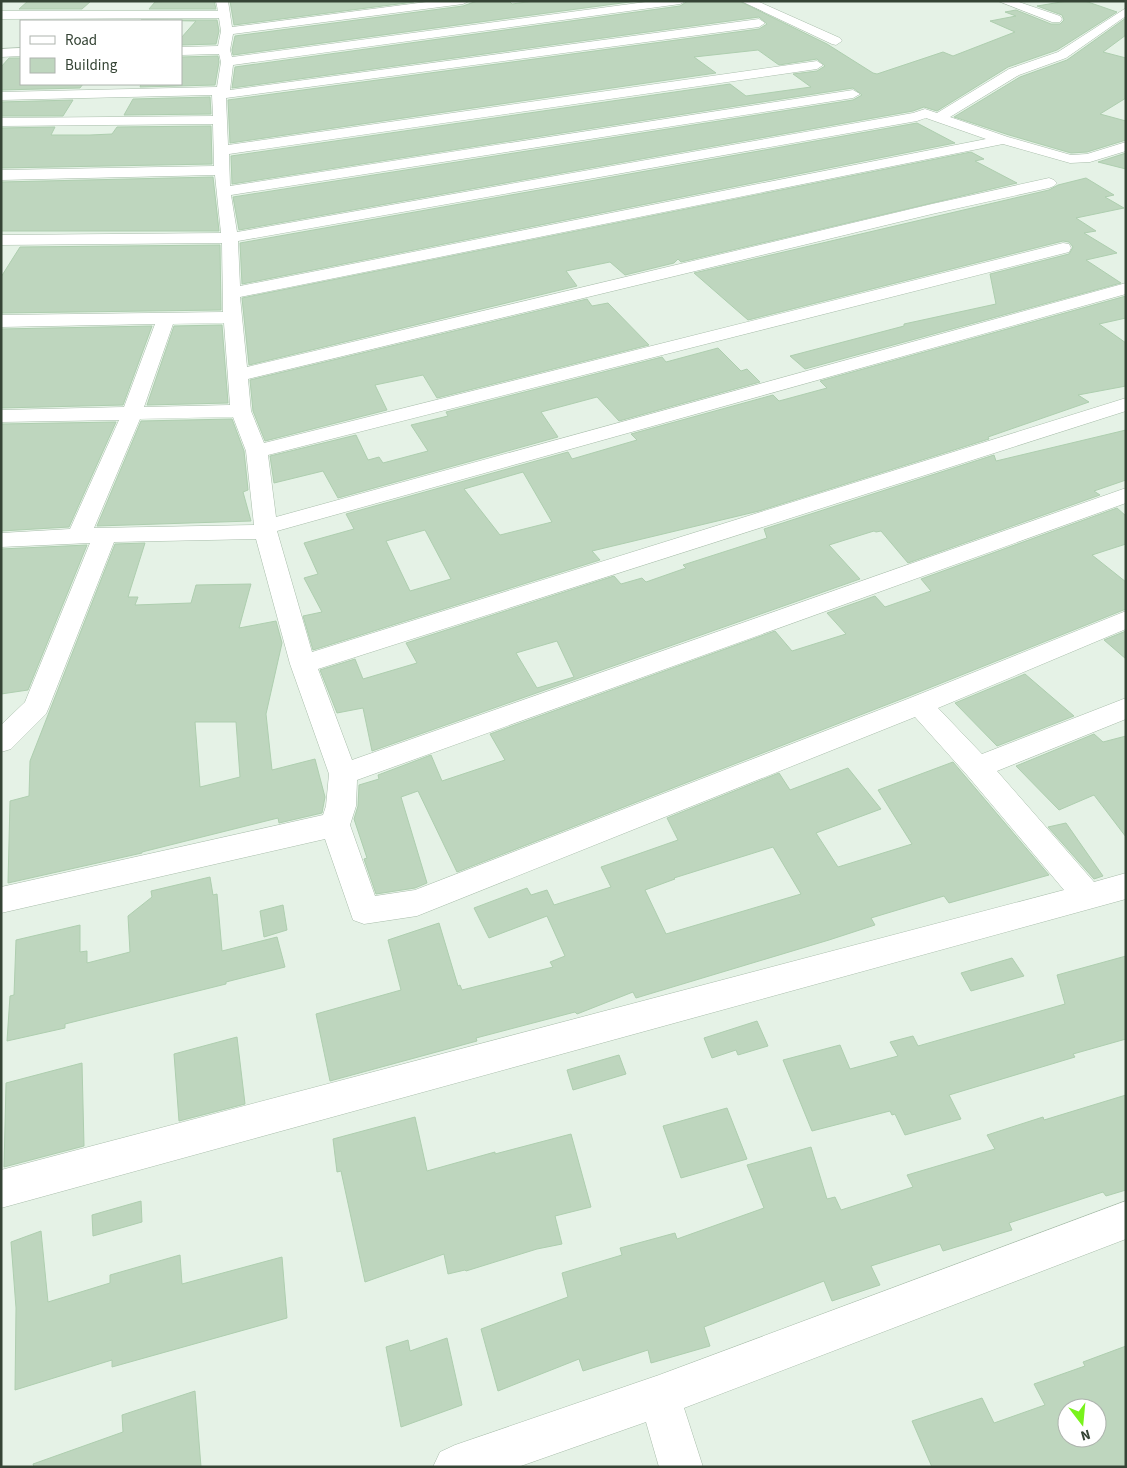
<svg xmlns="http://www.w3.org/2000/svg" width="1127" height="1468" font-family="'Source Sans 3',sans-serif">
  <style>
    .building { fill: #bed6be; stroke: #aeceaf; fill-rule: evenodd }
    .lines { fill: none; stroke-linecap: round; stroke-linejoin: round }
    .minor-casing { stroke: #a8bdaa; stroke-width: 1 }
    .minor { fill: #fff; fill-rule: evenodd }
  </style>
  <rect width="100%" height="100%" fill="#e5f2e6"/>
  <!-- building -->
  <g class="building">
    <polygon points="28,1 91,1 82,9 19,9"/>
    <polygon points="169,1 214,1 216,9 149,9 155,2"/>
    <polygon points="230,1 414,1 414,2 234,25"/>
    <polygon points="477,1 509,1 512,4 534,1 637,1 233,55 232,50 235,36 463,6"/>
    <polygon points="688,1 739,1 827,44 873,73 877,74 943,52 953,56 1015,32 990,21 1016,16 1005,12 1016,10 1051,24 1060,24 1064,20 1062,15 1037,6 1067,1 1085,1 1117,12 1057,50 1008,67 937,111 924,107 913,111 239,230 233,197 853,100 862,95 853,88 232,184 231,156 730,84 746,96 811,87 793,74 817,71 825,66 817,59 779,65 758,50 694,57 716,73 230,143 228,100 759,29 767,24 759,17 232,88 235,67 680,6"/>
    <polygon points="1126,18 1126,35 1103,52 1126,58 1126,98 1100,114 1126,121 1126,140 1087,152 1071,153 1009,135 954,117 1020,77 1067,60"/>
    <polygon points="141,20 217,20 219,31 216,44 181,45 181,38 196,21"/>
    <polygon points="218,56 219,62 215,85 140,87 141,84 181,84 181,57"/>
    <polygon points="9,58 21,58 21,84 83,84 80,88 1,90 1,67"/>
    <polygon points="210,97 211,114 124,115 133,99"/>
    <polygon points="73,100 63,116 1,116 1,102"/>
    <polygon points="917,123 955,143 242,284 240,243"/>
    <polygon points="211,126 212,164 1,168 1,128 55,127 51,135 90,135 112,134 117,127"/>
    <polygon points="971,152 984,159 975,161 1017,183 681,262 678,259 674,263 625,275 610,262 566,271 577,286 249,365 242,298"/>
    <polygon points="1126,153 1126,169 1098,162"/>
    <polygon points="213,177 219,231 1,231 1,182"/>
    <polygon points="1086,178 1114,195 1105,197 1124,208 1076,218 1096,231 1084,233 1117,253 1086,260 1121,283 805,369 790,356 904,326 904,324 996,304 990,274 1069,254 1073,247 1069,242 1063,241 748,320 694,273 1049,190 1058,185"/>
    <polygon points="220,245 221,310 1,313 1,277 20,247"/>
    <path d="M1126 296V318L1099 324 1126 343V386L1078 395 1089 402 988 437 989 439 759 511 592 551 600 560 313 650 303 616 322 612 304 578 318 574 304 543 354 529 346 514 568 452 572 459 637 440 631 434 773 395 779 401 827 388 820 381ZM523 472 552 522 500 535 464 489ZM425 530 451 579 410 591 386 541Z"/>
    <polygon points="587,299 592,306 608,303 649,345 437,398 423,375 375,385 387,410 265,441 253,411 250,380"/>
    <polygon points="222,325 228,403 147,405 174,326"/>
    <polygon points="152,326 123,405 1,408 1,329"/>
    <polygon points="718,348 741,371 747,369 760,382 619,421 597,397 541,412 558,437 338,498 323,471 274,483 270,456 356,435 368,460 379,457 383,463 428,451 411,425 448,416 446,412 662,357 666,362"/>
    <polygon points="232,419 244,451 248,490 243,492 251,521 97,526 141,421"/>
    <polygon points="116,422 69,527 1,531 1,424"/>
    <path d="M1126 430V480L1094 491 1100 495 908 563 881 531 876 532 874 531 829 545 860 579 372 751 363 708 337 713 320 670 355 659 363 679 417 663 406 643 614 576 621 584 642 578 646 582 686 568 683 565 767 538 764 529 994 455 996 461ZM557 641 574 677 537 688 516 653Z"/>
    <polygon points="1117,508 1126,516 1126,544 1092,555 1126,582 1126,609 909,696 457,872 418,791 401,797 427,883 415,888 376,894 364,859 367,858 354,819 358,806 359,785 379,779 378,775 431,755 442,781 505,760 490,734 775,631 792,651 846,634 827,613 875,596 885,607 931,591 921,579"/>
    <path d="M145 543 128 597H138L135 605 191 603 196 585 251 584 239 628 276 621 282 643 266 714 272 770 315 759 325 797 322 813 279 823 278 818 142 852V853L8 883 10 801 29 796 30 761 115 544ZM195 722H236L240 777 200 787Z"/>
    <polygon points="87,545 28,690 1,694 1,549"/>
    <polygon points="1126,631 1126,659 1104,640"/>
    <polygon points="1025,674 1074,716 997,746 955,703"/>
    <polygon points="1094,734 1103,742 1126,736 1126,837 1094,795 1059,810 1016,766"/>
    <path d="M953 762 1049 875 949 903 944 896 871 918 875 925 829 940 636 998 633 992 577 1014 575 1012 476 1038 477 1041 330 1081 316 1014 401 990 388 940 439 923 458 986 460 985 462 990 553 967 550 962 565 956 547 916 489 938 474 908 527 888 531 895 547 890 554 905 611 887 601 867 678 840 667 818 779 773 790 790 848 768 881 809 816 833 838 867 912 844 878 790ZM773 847 801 894 666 934 645 890 675 879 674 878Z"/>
    <polygon points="1066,823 1103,876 1094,879 1048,827"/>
    <polygon points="210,877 213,895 217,894 222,951 277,937 285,967 226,982 226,984 65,1024 65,1028 7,1041 10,996 14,995 16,940 80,925 80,952 87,951 87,963 130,952 128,916 152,897 151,891"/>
    <polygon points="283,905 287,930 264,937 260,911"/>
    <polygon points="1126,956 1126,1039 1073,1054 1075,1057 949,1095 961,1119 905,1135 895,1114 892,1115 890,1111 812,1131 783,1060 840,1045 850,1069 898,1056 890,1042 913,1036 918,1046 1065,1004 1057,975"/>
    <polygon points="1012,958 1024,976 971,991 961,973"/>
    <polygon points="757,1021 768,1046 738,1055 736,1050 712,1058 704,1038"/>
    <polygon points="237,1037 245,1104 179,1121 174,1054"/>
    <polygon points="619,1055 626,1074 573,1090 567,1070"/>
    <polygon points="82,1063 84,1146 4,1167 6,1083"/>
    <polygon points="1126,1095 1126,1190 1106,1196 1103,1192 1009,1223 1012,1230 943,1251 940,1244 871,1266 880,1285 832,1301 824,1281 704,1327 710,1346 651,1363 648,1350 583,1371 579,1359 498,1391 481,1329 568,1297 562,1273 622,1255 620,1248 675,1233 677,1239 764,1208 747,1165 811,1147 827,1199 835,1197 841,1210 913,1187 907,1175 995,1149 987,1135 1043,1117 1044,1120"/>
    <polygon points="727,1108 747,1159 681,1178 663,1126"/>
    <polygon points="415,1117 427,1171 495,1152 495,1154 571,1134 591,1207 555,1216 562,1244 537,1249 466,1271 465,1270 448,1274 444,1254 365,1282 341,1171 337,1172 333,1139"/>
    <polygon points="141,1201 142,1222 93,1236 92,1215"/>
    <polygon points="41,1231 48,1302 110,1283 110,1275 180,1255 182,1284 282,1257 287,1318 112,1367 112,1360 15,1390 16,1308 11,1242"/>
    <polygon points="447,1338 462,1405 401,1427 386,1347 408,1340 410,1351"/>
    <path d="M1126 1346V1467H932L912 1421 982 1398 994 1423 1045 1405 1034 1384 1085 1366 1083 1362ZM1067 1408H1097V1438H1067Z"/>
    <polygon points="195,1391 201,1467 34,1467 33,1464 123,1432 122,1415"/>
  </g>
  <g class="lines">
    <!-- minor casing -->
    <g class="minor-casing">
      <g id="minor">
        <path d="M216 1H228L232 27 434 1H469L463 4 233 34 230 50 232 57 653 1H686L680 4 233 65 230 90 759 19 765 23 759 27 226 98 228 145 817 61 823 65 817 69 229 154 230 186 853 90 860 94 853 98 231 195 237 232 913 113 925 109 937 113 1009 69 1058 52 1126 8V16L1066 58 1019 75 950 117 1008 137 1071 155 1087 154 1126 142V151L1090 162 1070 163 1003 144 240 297 247 367 932 204 1049 178 1054 180 1057 183 1054 186 1049 188 932 214 248 379 251 411 264 443 1063 243 1069 244 1071 248 1069 252 268 455 276 517 1126 283V294L277 531 312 652 1126 398V411L318 669 352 760 1126 488V503L357 780 356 806 350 825 375 896 415 890 910 698 1126 611V629L938 708 982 754 1126 698V719L997 771 1094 882 1126 873V899L1 1208V1170L1064 890 967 775 915 717 417 916 364 924 353 920 325 839 1 913V887L323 815 326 806 329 774 290 664 256 539 114 542 49 707 46 714 11 749 1 752V725L25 702 90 543 1 547V533L70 529 119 420 1 422V410L124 407 155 324 1 327V315L223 312 222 243 1 245V235L221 233 215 175 1 180V170L214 166 213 124 1 126V118L213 116 212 95 1 100V92L217 87 221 62 219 54 181 55V47L218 46 221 31 219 18 1 19V11H218ZM926 118 986 139 240 286 238 241 917 121ZM224 323 230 405 144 407 173 324ZM233 417 246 451 254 525 94 528 140 419Z"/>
        <polygon points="741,1 757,1 840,38 842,41 836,45 832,44"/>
        <polygon points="998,1 1016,1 1060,16 1062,19 1060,22 1052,22"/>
        <polygon points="21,48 21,56 1,57 1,49"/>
        <polygon points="1126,1201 1126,1239 684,1408 703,1467 659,1467 646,1422 518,1467 433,1467 440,1452 455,1445 659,1375"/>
      </g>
    </g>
    <!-- minor -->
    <use href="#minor" class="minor"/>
  </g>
  <!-- border -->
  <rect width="1127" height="1468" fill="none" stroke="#354435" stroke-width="5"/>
  <!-- legend -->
  <rect x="20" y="20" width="162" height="65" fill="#ffffff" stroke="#aeb4ae"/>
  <rect x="30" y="36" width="25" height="8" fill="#ffffff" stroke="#aeb4ae"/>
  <text x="65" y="45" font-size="15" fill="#354435">Road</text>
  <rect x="30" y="58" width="25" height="15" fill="#bed6be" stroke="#aeb4ae"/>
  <text x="65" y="70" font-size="15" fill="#354435">Building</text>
  <!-- north arrow -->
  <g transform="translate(1082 1423) rotate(164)"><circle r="24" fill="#ffffff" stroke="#aeb4ae"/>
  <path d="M0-4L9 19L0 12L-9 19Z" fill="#79f31b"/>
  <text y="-8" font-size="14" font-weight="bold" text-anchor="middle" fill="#354435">N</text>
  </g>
</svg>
